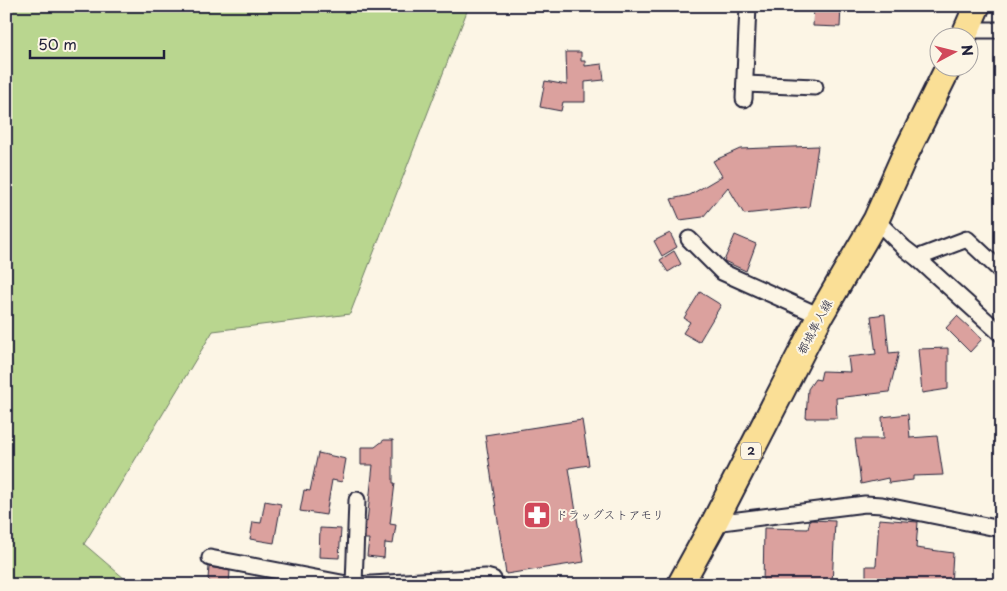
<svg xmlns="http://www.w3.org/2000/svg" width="1007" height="591" font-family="'Playpen Sans','Klee One',sans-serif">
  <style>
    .green { fill: #b9d68f; stroke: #6e7c65 }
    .building { fill: #dba19e; stroke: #22223b }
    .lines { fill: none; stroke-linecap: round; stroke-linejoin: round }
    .minor-casing { stroke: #22223b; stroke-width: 19 }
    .primary-casing { stroke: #22223b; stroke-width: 29 }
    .minor { stroke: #fcf5e5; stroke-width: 15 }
    .primary { stroke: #fadf96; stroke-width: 25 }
    .labels { text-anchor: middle; stroke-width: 4; stroke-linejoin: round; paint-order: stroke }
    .shield { fill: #fcf5e5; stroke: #63616e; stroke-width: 1 }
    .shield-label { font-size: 11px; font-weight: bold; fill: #22223b }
    .street-label { font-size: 12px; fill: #22223b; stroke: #fcf5e5 }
    .poi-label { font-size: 12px; fill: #22223b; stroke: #fcf5e5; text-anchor: start }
  </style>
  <rect width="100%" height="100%" fill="#fcf5e5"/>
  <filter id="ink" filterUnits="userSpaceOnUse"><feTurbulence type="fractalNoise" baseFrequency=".02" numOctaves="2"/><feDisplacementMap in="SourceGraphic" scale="10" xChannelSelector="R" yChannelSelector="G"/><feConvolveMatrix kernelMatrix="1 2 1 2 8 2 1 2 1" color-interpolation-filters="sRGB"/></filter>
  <g filter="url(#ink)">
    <!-- green -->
    <polygon class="green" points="6,6 469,6 350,314 213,331 84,544 132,585 6,585"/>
    <!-- building -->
    <g class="building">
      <polygon points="814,6 841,6 840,27 813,26"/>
      <polygon points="566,52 581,52 581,61 585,61 585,66 602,64 604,80 585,82 585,102 563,102 561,111 540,107 545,81 567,85"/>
      <polygon points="818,146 809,207 744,214 728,187 703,217 680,220 671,199 690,195 722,176 713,161 740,149"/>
      <polygon points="670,233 677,247 662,256 654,241"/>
      <polygon points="735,235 756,244 746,271 724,261"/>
      <polygon points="674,251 681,264 668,272 660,260"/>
      <polygon points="700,292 721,305 699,342 683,333 690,322 684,318"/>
      <polygon points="885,314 889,353 899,352 889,392 836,398 837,418 806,418 808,389 815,379 820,380 822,371 850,372 848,357 876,354 871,316"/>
      <polygon points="957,316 982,339 970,352 946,328"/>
      <polygon points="948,348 948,389 922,393 918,349"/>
      <polygon points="908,414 910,438 937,436 943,475 913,476 913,480 889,483 888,478 861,484 855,439 883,439 882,417"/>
      <polygon points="582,420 589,465 569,468 584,562 506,574 485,435"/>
      <polygon points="384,440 393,440 393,483 395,483 390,524 396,525 393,544 385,543 384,558 367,556 369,539 365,539 366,521 367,522 373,465 361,465 361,447 375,447"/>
      <polygon points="318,453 346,459 342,482 332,480 326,515 300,511 304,490 310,491"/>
      <polygon points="265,501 281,504 274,543 250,539 253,522 261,523"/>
      <polygon points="879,519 918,522 916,548 953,553 951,585 888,585 888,581 866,579 866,566 876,566"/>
      <polygon points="810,520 835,521 832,585 763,585 764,528 808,529"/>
      <polygon points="320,528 341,529 339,558 319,557"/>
      <polygon points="209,567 230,571 229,585 214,585 208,579"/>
    </g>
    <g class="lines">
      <!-- minor casing -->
      <g class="minor-casing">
        <g id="minor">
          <polyline points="967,30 1001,30"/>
          <polyline points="745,84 815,87"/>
          <polyline points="744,99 748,6"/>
          <polyline points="876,220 904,248 917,258 1001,334"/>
          <polyline points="689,239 722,272 820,316"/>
          <polyline points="917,258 967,239 1001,271"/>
          <polyline points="714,523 865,504 882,505 1001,529"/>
          <polyline points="210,558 352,585"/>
          <polyline points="354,585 357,500"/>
          <polyline points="356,585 486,577 493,579 496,585"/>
        </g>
      </g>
      <!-- primary casing -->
      <g class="primary-casing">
        <g id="primary">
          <polyline points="963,38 977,6"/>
          <polyline points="680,585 714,523 820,316 876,220 903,159 948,68"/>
        </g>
      </g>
      <!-- minor -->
      <use href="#minor" class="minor"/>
      <!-- primary -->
      <use href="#primary" class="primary"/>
    </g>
  </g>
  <!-- icons -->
  <defs>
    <g id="pharmacy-square" transform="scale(1.4375)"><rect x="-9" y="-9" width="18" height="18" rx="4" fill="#d1495b" stroke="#fcf5e5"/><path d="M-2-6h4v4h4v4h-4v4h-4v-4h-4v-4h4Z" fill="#fff"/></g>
  </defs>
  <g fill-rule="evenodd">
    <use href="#pharmacy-square" x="537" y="515"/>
  </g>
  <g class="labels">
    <!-- shield labels -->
    <rect class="shield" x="741" y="442.5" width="20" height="17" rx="4"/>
    <g class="shield-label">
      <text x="751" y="455">2</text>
    </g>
    <!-- street labels -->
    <g class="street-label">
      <text transform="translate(815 327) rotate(-62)" y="4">都城隼人線</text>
    </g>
    <!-- poi labels -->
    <g class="poi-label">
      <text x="556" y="519">ドラッグストアモリ</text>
    </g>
  </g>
  <!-- margin -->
  <rect width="1007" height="591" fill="none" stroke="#fcf5e5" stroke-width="25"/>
  <rect x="12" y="12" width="982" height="566" fill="none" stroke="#22223b" stroke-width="2" filter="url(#ink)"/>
  <!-- north arrow -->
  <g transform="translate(954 52) rotate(83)"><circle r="24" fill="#fcf5e5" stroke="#a5a1a1"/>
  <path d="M0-4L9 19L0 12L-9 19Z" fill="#d1495b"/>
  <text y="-8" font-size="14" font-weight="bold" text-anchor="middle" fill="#22223b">N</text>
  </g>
  <!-- scale -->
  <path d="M30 50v8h134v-8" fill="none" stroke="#22223b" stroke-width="2.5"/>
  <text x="38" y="50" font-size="15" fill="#22223b" stroke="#fcf5e5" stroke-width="4" paint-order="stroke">50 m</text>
</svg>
